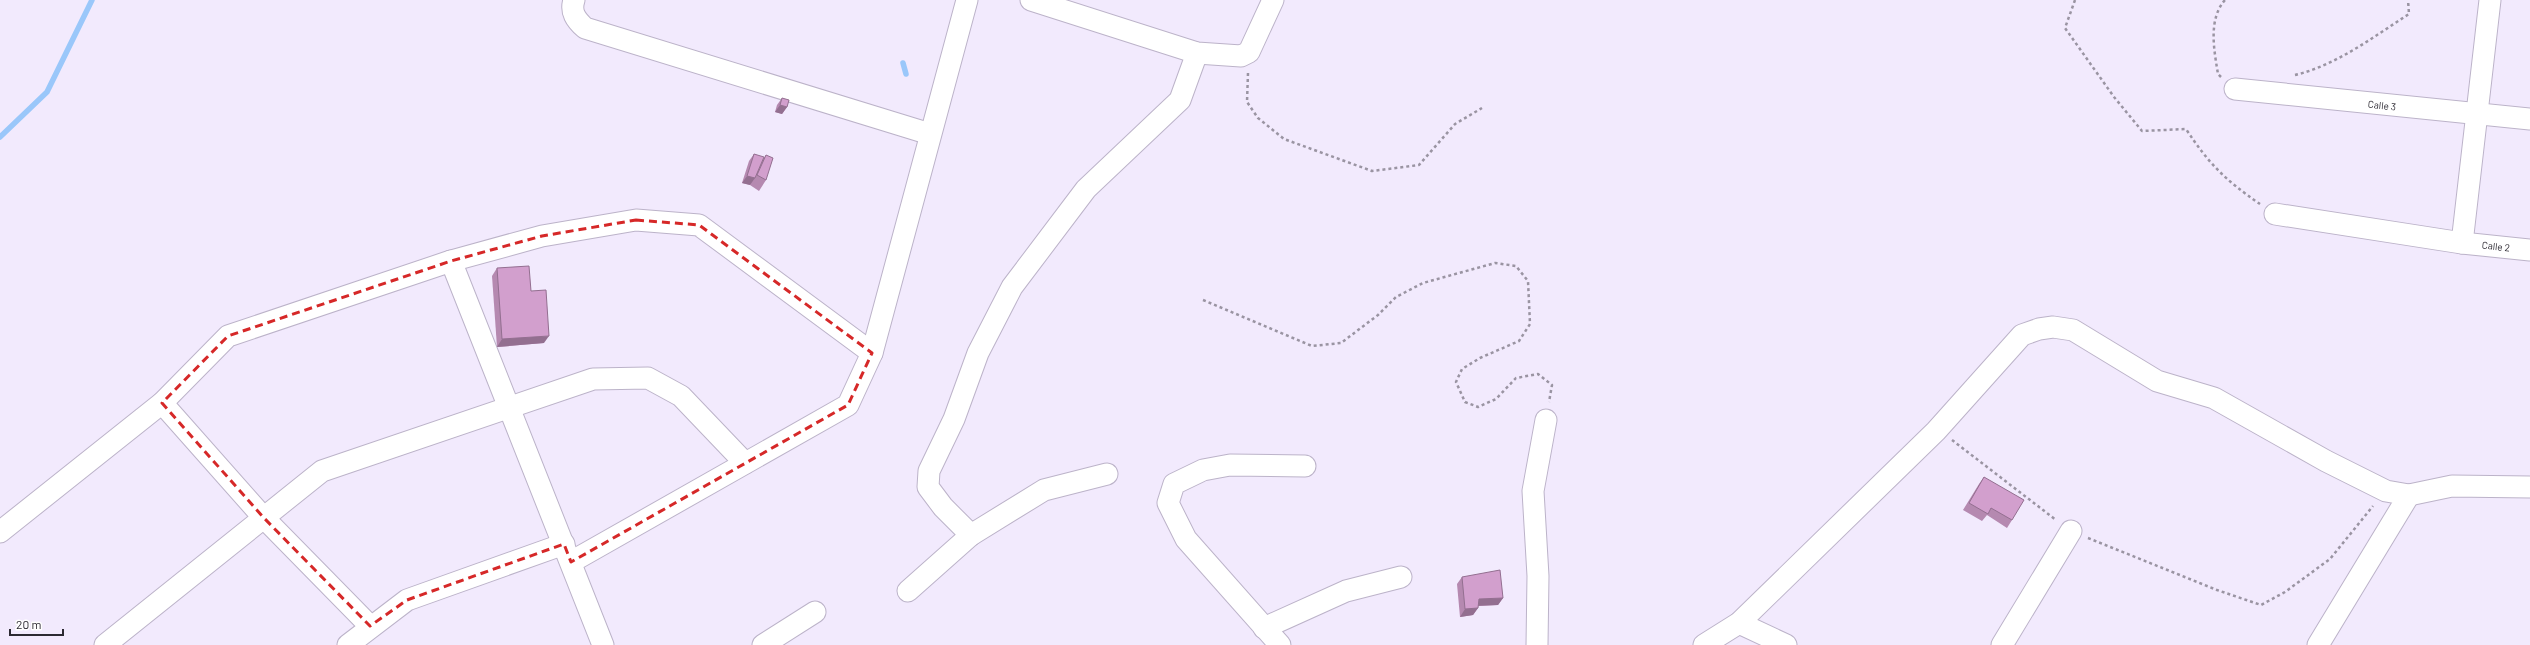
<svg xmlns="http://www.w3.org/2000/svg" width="2530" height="645" font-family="Barlow,sans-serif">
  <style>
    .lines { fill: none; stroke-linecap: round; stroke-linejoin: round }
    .stream { stroke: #9ac7fa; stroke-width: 5.5 }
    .minor-casing { stroke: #bcb3c9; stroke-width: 23 }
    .path { stroke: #9a94a2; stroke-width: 2.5; stroke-dasharray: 3 3; stroke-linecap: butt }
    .minor { stroke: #fff; stroke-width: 21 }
    .wall { fill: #b589b0 }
    .shaded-wall { fill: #936f90 }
    .building { fill: #d29fcd; stroke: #936f90 }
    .marked { fill: none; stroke: #d62828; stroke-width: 3; stroke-dasharray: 8 5; stroke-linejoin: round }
    .labels { text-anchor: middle; stroke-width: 3.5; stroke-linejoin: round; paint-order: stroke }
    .street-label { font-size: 10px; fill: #2c2932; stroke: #fff }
  </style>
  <rect width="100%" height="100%" fill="#f2eafd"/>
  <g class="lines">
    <!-- stream -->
    <g class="stream">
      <polyline points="903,63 906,74"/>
      <polyline points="0,137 47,92 92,0"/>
    </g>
    <!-- minor casing -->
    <g class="minor-casing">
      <g id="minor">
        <path d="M574 0C570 12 576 20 585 28L930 134"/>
        <polyline points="1031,0 1197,53 1241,56 1249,52 1273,0"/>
        <polyline points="2235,89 2530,119"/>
        <polyline points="2275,214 2462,243 2530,250"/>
        <polyline points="2462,243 2490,0"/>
        <polyline points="451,261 603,645"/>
        <polyline points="162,403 263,517 370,626"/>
        <polyline points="0,532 162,403 228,336 451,261 542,236 636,220 699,225 872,353"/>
        <polyline points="971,535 943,507 928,487 929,471 954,419 978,353 1012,287 1086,189 1180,100 1197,53"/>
        <polyline points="571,562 848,405 872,353 967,0"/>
        <polyline points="908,591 971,535 1044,490 1107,474"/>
        <polyline points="1739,623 1786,645"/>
        <polyline points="1264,628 1346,591 1401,577"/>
        <polyline points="105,645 322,471 593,379 648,378 681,396 745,463"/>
        <polyline points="348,645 407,600 564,544"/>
        <polyline points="763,645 815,612"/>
        <polyline points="1280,645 1186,539 1168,503 1174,484 1203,470 1230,465 1305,466"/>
        <polyline points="1537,645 1538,576 1533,491 1546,420"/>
        <polyline points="1704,645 1739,623 1936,431 2022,335 2039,329 2053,327 2073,330 2157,381 2214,398 2326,461 2386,491 2409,495 2452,486 2530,487"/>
        <polyline points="2002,645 2071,531"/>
        <polyline points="2318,645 2409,495"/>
      </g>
    </g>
    <!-- path -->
    <g class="path">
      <path d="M2075 0 2065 28 2114 97 2142 131 2186 129C2209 164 2225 180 2260 204"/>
      <polyline points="1248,73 1247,102 1258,118 1284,139 1372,171 1419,165 1455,124 1482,108"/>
      <path d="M2295 75C2337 65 2373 37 2409 14L2408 0"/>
      <path d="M2221 77 2218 74C2214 50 2208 19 2225 0"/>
      <polyline points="1203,300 1312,346 1341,343 1378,315 1396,297 1423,283 1495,263 1516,266 1528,281 1530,324 1519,341 1480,358 1462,369 1456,382 1465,402 1478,407 1496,399 1516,378 1538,374 1552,385 1549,402"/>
      <polyline points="1952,440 2056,520"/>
      <polyline points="2088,538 2217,590 2261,605 2285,592 2330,559 2373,506"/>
    </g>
    <!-- minor -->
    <use href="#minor" class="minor"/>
  </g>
  <!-- wall -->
  <g class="wall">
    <polygon points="782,98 787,107 782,114 775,112 777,105"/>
    <polygon points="754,154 763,159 766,155 766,180 759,191 750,185 742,183 749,161"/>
    <polygon points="497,268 531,291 544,343 497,347 492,276"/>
    <polygon points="1984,477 2012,520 2007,528 1987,515 1982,521 1963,510 1979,484"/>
    <polygon points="1462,577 1503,598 1498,605 1478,606 1478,608 1473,615 1460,617 1457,584"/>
  </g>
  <!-- shaded-wall -->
  <g class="shaded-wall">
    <polygon points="780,105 787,107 782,114 775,112"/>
    <polygon points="747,176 755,178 750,185 742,183"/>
    <polygon points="549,336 544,343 497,347 502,339"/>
    <polygon points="1503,598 1498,605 1473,606 1479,599"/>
    <polygon points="1478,608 1473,615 1460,617 1465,609"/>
  </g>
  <!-- building -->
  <g class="building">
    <polygon points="782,98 789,100 787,107 780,105"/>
    <polygon points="754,154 764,157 755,178 747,176"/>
    <polygon points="766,155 773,158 766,180 757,175"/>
    <polygon points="529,266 531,291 546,290 549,336 502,339 497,268"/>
    <polygon points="1984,477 2024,500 2012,520 1991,508 1988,514 1969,503"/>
    <polygon points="1500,570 1503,598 1479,599 1478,608 1465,609 1462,577"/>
  </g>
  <!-- marked area -->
  <path class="marked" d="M636 220 699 225 872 353 848 405 571 562 564 544 407 600 370 626 263 517 162 403 228 336 451 261 542 236Z"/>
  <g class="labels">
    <!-- street labels -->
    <g class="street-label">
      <text transform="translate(2382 105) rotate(6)" y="4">Calle 3</text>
      <text transform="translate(2496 246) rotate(6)" y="4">Calle 2</text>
    </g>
  </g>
  <!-- scale -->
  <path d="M10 629v6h53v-6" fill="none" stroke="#2c2932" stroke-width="2"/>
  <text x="16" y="629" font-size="12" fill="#2c2932" stroke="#ffffff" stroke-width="3" paint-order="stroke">20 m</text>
</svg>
